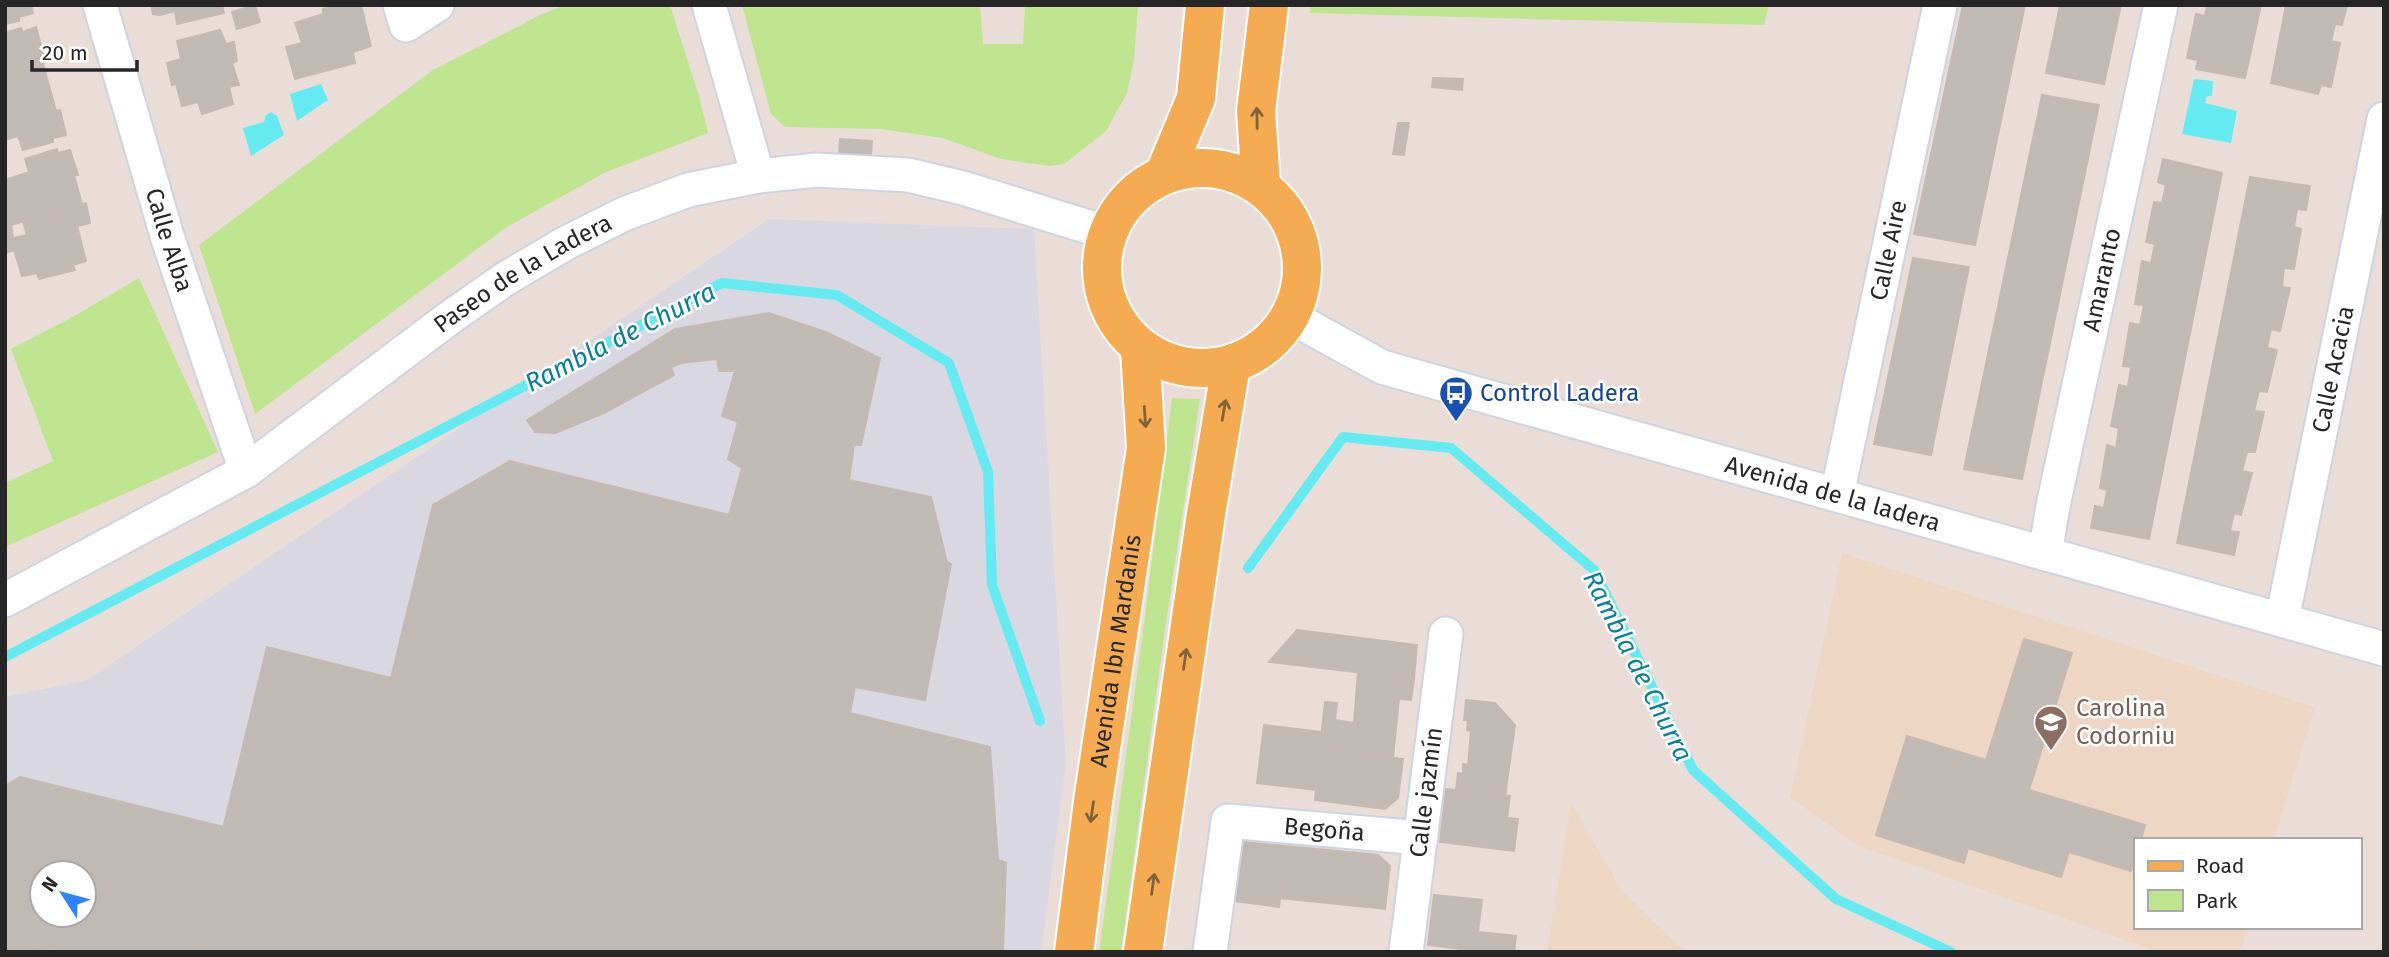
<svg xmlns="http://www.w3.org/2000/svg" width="2389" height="957" font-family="'Fira Sans',sans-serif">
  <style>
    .industrial { fill: #d9d8e2; fill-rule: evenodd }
    .education { fill: #edd7c4 }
    .green { fill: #bfe490 }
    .water { fill: #64ebf2 }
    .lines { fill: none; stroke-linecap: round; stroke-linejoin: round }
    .stream { stroke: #64ebf2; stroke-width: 10 }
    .building { fill: #c1b9b3; stroke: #c5b9b1; stroke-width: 2; fill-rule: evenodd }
    .street-casing { stroke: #ccd4e1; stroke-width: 37 }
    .primary-casing { stroke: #fff; stroke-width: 42 }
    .street { stroke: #fff; stroke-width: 33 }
    .primary { stroke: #f5ab51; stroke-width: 38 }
    .oneway { stroke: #836239 }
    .labels { text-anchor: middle; stroke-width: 5; stroke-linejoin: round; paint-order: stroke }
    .street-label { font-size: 24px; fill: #262626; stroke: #fff }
    .transit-label { font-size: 24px; fill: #164399; stroke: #fff; text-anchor: start }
    .education-label { font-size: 24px; fill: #785e54; stroke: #fff; text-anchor: start }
    .water-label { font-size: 26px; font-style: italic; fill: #088092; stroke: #fff }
  </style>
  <rect width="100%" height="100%" fill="#eaddd7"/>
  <!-- industrial -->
  <path class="industrial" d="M769 219 1034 229 1066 764 1041 952H5V697L87 680ZM42 873H84V915H42Z"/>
  <!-- education -->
  <g class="education">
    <polygon points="1842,553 2315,707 2274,840 2135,840 2135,927 2248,927 2240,952 2159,952 1858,846 1790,797"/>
    <polygon points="1571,803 1622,891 1685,952 1547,952"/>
  </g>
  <!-- green -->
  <g class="green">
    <polygon points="565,5 670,5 699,96 708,133 604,173 507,227 255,414 199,245 433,70 542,14"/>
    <polygon points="742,5 980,5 983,44 1023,44 1025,5 1138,5 1134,60 1127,93 1106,131 1064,164 1049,166 1001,159 942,138 881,129 785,127 771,114"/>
    <polygon points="1311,5 1769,5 1764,25 1310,13"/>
    <polygon points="139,278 218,452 5,547 5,483 53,461 11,349 76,315"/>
    <polygon points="1172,398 1200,399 1165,629 1121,952 1099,952 1143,632"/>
  </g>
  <!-- water -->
  <g class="water">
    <polygon points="2194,79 2213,81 2212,96 2207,96 2205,103 2237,111 2231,143 2182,134"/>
    <polygon points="321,84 328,100 297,121 290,94"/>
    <polygon points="271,112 277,116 284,135 251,156 243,128 264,122 266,115"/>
  </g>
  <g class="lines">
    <!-- stream -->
    <g class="stream">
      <polyline points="1248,568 1343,437 1451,448 1594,570 1693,770 1836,899 1951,952"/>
      <polyline points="5,657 722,283 837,295 949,363 988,472 992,585 1040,721"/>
    </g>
  </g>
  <!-- building -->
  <g class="building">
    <polygon points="5,5 31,5 33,13 19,17 19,21 5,24"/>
    <polygon points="151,5 222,5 224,13 177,24 175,11 160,15 153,14"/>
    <polygon points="255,5 260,22 237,29 232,12"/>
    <polygon points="337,5 361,5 371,46 353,52 355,63 295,79 286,47 302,43 295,23 323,14 323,9"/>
    <polygon points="1963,5 2025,5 1975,245 1914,234"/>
    <polygon points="2060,5 2121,5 2104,84 2046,73"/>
    <polygon points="2207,5 2261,5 2245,78 2196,69 2198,60 2187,58 2196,14 2205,16"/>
    <polygon points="2286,5 2347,5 2342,25 2335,24 2331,41 2340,43 2331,87 2321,85 2318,94 2271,83"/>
    <polygon points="36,27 43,53 40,53 56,111 60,110 66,135 53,138 53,142 23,150 18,136 5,140 5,33 21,28 23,32"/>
    <polygon points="220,30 226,44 234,42 237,61 232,63 239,85 229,87 233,104 202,114 198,102 182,106 176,84 172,85 167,63 181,59 177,41"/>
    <polygon points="1433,78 1463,79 1462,90 1432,87"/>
    <polygon points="2042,95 2099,105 2022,479 1964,469"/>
    <polygon points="1398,123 1409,123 1404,155 1393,154"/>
    <polygon points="840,139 872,141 871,155 839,154"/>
    <polygon points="57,149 58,153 70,150 78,175 74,175 82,204 5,227 5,180 29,172 25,159"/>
    <polygon points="2163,159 2222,173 2149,539 2091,528 2095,506 2104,508 2107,490 2100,488 2107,445 2116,448 2119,428 2111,426 2119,385 2128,387 2131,367 2123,366 2130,323 2140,325 2144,305 2135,304 2142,261 2151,263 2155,244 2146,242 2154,202 2162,203 2166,185 2158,182"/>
    <polygon points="2250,177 2310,186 2306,210 2297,209 2294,227 2301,229 2294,269 2284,268 2282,287 2290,288 2280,331 2271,329 2267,348 2277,350 2267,392 2259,391 2254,411 2264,412 2255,452 2247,452 2242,471 2252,473 2241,515 2234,513 2230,531 2239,532 2234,555 2177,543"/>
    <polygon points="86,203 90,223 77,226 86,261 73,265 75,270 39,279 37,273 22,276 14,250 5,253 5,227 11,225 13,238 27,235 23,222"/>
    <polygon points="1913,258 1969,267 1931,455 1874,444"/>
    <polygon points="769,313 826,332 880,358 861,445 854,445 849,480 931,497 947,562 951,564 925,700 855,687 850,713 990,747 998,860 1006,863 1003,952 193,952 267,647 391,678 433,505 510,461 729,515 742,468 728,459 738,422 722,416 735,371 719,371 717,359 681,363 675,329"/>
    <polygon points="675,329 681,363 671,367 674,375 604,413 555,433 535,432 527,420"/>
    <polygon points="1297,630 1417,645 1414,679 1269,662"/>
    <polygon points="2024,639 2072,653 2029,790 2145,825 2141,840 2135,840 2135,858 2131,871 2069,852 2061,877 1968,848 1964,863 1876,835 1907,736 1986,760"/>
    <polygon points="1358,672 1414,679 1411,700 1399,699 1393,757 1320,747 1325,702 1337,703 1335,720 1354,723"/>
    <polygon points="1466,700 1495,703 1515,725 1505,796 1456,790 1458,773 1463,774 1463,764 1468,765 1471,731 1467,730 1468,720 1464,720"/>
    <polygon points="1264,725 1322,732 1316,790 1257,783"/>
    <polygon points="1320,747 1403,759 1398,798 1385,809 1315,800"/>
    <path d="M20 777 224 827 193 952H63L5 938V786ZM42 873H84V915H42Z"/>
    <polygon points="1446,789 1510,796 1507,818 1518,819 1514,851 1440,842"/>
    <polygon points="1234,841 1286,846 1279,907 1227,900"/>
    <polygon points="1286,846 1378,855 1390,866 1385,909 1280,898"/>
    <polygon points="1434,895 1482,900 1478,932 1516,936 1514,952 1485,952 1428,945"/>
    <polygon points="5,938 63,952 5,952"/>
  </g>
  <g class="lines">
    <!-- street casing -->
    <g class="street-casing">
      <g id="street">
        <path id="s1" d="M100 5 167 236 246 471"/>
        <polyline points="400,5 406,25 437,5"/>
        <polyline points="709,5 758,176"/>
        <path id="s2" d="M1291 317 1382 367 2384 649"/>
        <path id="s3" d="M1837 495 1940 5"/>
        <path id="s4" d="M2045 554 2053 506 2161 5"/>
        <path id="s5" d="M5 600 246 471 448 319 505 279 566 243 624 214 688 190 758 176 817 170 908 175 963 188 1108 233"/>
        <path id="s6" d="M2282 620 2384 119"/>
        <path id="s7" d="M1210 952 1228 821 1421 838"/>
        <path id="s8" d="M1406 952 1446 634"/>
      </g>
    </g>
    <!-- primary casing -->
    <g class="primary-casing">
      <g id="primary">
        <circle cx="1202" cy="268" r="100"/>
        <polyline points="1164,175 1196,98 1205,5"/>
        <polyline points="1261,186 1256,111 1269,5"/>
        <path id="s9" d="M1074 952 1093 802 1146 448 1140 349"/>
        <polyline points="1143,952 1206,514 1231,365"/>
      </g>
    </g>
    <!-- street -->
    <use href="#street" class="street"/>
    <!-- primary -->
    <use href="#primary" class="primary"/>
  </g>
  <!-- one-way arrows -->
  <defs><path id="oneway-shaft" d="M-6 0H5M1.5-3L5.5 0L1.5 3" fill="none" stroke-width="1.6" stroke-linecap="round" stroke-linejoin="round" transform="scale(1.75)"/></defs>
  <g class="oneway">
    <use href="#oneway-shaft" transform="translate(1257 118) rotate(-91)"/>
    <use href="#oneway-shaft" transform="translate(1224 410) rotate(-80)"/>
    <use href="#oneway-shaft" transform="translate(1145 417) rotate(86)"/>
    <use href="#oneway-shaft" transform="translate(1185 659) rotate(-82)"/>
    <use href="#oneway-shaft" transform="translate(1092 812) rotate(98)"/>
    <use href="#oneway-shaft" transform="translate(1153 884) rotate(-82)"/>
  </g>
  <!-- icons -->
  <defs>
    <g id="bus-pin" transform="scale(1.75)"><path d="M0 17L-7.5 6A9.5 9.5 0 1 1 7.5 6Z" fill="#1a4fb4" stroke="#fff"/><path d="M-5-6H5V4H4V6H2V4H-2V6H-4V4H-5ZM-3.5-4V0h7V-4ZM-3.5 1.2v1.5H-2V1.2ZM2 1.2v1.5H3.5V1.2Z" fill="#fff"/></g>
    <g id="school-pin" transform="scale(1.75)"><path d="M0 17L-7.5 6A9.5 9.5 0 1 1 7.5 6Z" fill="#8d6e63" stroke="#fff"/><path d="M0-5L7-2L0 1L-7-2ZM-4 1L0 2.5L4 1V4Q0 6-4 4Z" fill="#fff"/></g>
  </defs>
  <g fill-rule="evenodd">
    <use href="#bus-pin" x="1456" y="393"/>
    <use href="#school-pin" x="2051" y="722"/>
  </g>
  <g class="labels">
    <!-- street labels -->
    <g class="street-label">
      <text dy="8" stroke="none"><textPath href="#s1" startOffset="245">Calle Alba</textPath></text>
      <text dy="8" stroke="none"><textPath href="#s3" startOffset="250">Calle Aire</textPath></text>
      <text dy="8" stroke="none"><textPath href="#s5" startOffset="614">Paseo de la Ladera</textPath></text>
      <text dy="8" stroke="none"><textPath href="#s4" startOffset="280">Amaranto</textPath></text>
      <text dy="8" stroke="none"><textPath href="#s6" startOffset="256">Calle Acacia</textPath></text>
      <text dy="8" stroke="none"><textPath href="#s2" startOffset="572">Avenida de la ladera</textPath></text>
      <text dy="8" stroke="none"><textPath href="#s9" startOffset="304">Avenida Ibn Mardanis</textPath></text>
      <text dy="8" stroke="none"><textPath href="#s8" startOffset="161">Calle jazmín</textPath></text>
      <text dy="8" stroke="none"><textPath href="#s7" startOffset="229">Begoña</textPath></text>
    </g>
    <!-- transit labels -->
    <g class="transit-label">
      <text x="1480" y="401">Control Ladera</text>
    </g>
    <!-- education labels -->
    <g class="education-label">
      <text x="2076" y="716">Carolina<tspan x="2076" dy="28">Codorniu</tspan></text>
    </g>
    <!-- water labels -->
    <g class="water-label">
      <text transform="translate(620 337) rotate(-27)" y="9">Rambla de Churra</text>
      <text transform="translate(1638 666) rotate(63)" y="9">Rambla de Churra</text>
    </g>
  </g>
  <!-- border -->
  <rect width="2389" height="957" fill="none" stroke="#262626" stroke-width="14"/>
  <!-- legend -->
  <rect x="2134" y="838" width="228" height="91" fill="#ffffff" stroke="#a8a8a8" stroke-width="2"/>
  <rect x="2148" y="861" width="35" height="10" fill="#f5ab51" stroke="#a8a8a8" stroke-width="2"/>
  <text x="2196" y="873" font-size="21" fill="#262626">Road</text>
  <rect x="2148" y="890" width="35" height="21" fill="#bfe490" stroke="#a8a8a8" stroke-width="2"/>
  <text x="2196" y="908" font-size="21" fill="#262626">Park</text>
  <!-- north arrow -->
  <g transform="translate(63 894) rotate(306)"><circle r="33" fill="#ffffff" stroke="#a8a8a8" stroke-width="2"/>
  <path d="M0-5L12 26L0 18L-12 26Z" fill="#2f83ff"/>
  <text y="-10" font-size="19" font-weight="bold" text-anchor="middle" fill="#262626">N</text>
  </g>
  <!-- scale -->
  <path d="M32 60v10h105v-10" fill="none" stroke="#262626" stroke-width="3.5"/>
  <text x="42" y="60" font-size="21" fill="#262626" stroke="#ffffff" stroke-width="5" paint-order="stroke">20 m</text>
</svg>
